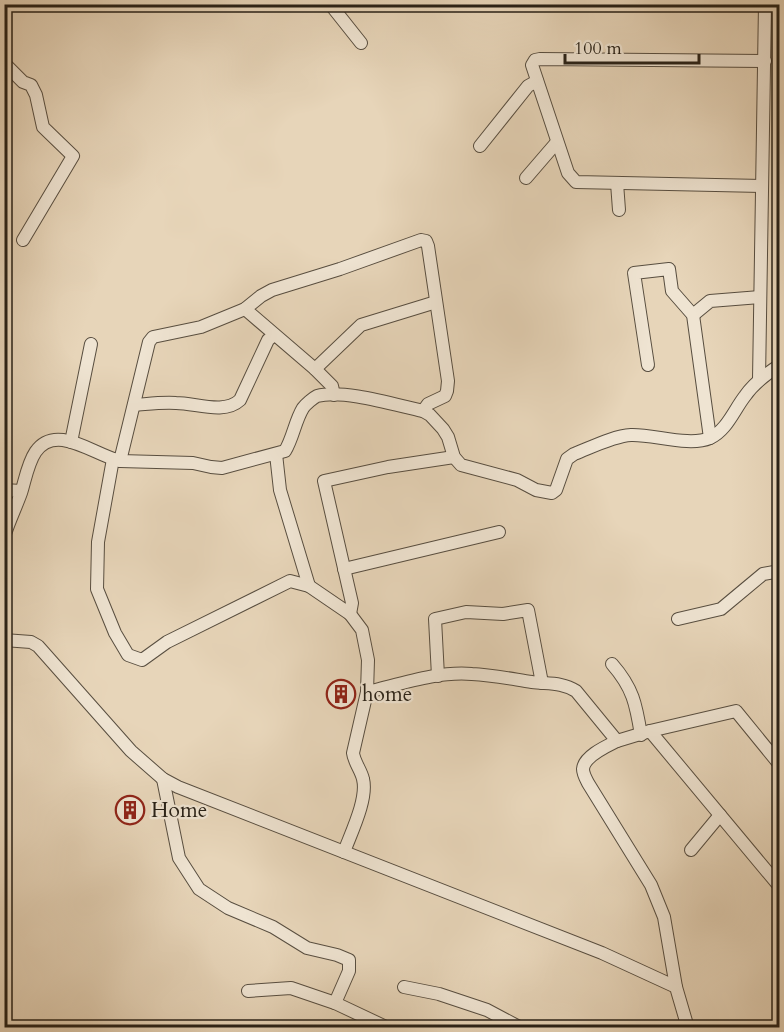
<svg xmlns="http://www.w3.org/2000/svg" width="784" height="1032" font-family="Cardo,serif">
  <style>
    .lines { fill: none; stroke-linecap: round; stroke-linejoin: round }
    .minor-casing { stroke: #584e40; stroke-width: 14 }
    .minor { stroke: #efe4d2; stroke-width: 12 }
    .labels { text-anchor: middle; stroke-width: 4.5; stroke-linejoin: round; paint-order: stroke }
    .poi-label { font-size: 21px; fill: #282117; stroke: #efe4d2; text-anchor: start }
  </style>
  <rect width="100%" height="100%" fill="#e7d5b9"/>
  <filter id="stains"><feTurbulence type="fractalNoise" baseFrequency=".00333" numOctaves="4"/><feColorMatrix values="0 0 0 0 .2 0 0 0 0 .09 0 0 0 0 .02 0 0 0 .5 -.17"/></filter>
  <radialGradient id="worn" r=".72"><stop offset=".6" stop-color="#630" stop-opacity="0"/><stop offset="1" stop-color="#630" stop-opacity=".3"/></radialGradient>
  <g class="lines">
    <!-- minor casing -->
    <g class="minor-casing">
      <g id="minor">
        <polyline points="330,4 361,43"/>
        <polyline points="4,63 23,82 31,85 36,95 43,127 73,156 23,240"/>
        <polyline points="480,146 528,86 537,81"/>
        <polyline points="526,178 557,142"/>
        <polyline points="617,183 619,210"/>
        <polyline points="762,186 576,182 568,173 532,65 535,60 540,59 765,61"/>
        <polyline points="245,309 315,369 332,386 334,395"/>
        <polyline points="693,315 710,301 760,297"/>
        <polyline points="648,365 634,273 669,269 672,291 693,315 710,438"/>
        <polyline points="315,369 361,325 436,302"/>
        <polyline points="759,380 765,4"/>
        <path d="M134 405C148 404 162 402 176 403 196 403 224 415 240 400L268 340 274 335"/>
        <polyline points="71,442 91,344"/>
        <polyline points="276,454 280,490 309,586"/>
        <polyline points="113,459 98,542 97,589 115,633 128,655 142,660 167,642 290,581 309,586 350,614 352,603 324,481 388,467 454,457"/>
        <polyline points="120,461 149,342 153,337 201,327 245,309 261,296 272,290 340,269 421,240 426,241 428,246 448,381 447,391 445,396 428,404 423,411"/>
        <polyline points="4,490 21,491"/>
        <path d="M4 537C9 521 16 507 21 493 28 471 31 436 63 440 83 443 101 456 120 461L193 463 211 467 222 468 285 451C293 438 295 421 303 408 306 404 313 398 317 396 344 389 395 405 423 411L430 415 443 429 448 437 454 457 461 465 517 480 536 490 552 493 556 490 567 459 574 454C590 448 613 436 631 435 653 434 689 447 710 438 727 430 734 410 745 396 754 383 766 374 780 365"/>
        <polyline points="344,569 499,532"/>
        <path d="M350 614 362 630 368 660 367 692C401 684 437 671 472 674 492 675 512 679 532 682 548 684 562 682 576 691L617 741 650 731 780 887"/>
        <polyline points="678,619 721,609 763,574 780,571"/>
        <polyline points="4,640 31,642 38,646 131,751 163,779 178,787 602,953 676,987 688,1028"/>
        <path d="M612 664C633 688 636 704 641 735"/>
        <polyline points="438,676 435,619 466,612 503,614 528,610 542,683"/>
        <polyline points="650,731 736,711 780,765"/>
        <path d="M617 741C607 746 584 756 583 769 583 774 586 779 588 783L651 885 664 917 676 987"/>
        <polyline points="163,779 179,858 199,889 228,908 273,927 307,948 337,955 349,960 349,971 335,1003"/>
        <polyline points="691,850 720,815"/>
        <path d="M344 852C351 833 368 799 363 779 361 770 354 762 353 753L367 692"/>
        <polyline points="404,987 439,994 487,1010 521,1028"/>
        <polyline points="248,991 291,988 335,1003 388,1028"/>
      </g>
    </g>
    <!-- minor -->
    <use href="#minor" class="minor"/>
  </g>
  <!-- icons -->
  <defs>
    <g id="building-ring" transform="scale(1.5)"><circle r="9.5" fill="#efe4d2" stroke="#8f2418" stroke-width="1.5"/><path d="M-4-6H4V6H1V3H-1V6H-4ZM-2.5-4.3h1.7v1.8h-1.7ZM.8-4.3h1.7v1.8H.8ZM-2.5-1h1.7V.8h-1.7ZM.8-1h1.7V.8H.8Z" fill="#8f2418"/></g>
  </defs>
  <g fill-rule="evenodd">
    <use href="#building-ring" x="341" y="694"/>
    <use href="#building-ring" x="130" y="810"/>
  </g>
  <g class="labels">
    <!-- poi labels -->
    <g class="poi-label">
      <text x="362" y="701">home</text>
      <text x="151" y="817">Home</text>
    </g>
  </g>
  <!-- margin -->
  <rect width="784" height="1032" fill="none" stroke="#e7d5b9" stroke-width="24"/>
  <rect x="6" y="6" width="772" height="1020" fill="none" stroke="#282117" stroke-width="3"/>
  <rect x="12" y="12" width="760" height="1008" fill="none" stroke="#282117" stroke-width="1.5"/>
  <!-- scale -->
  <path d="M565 54v9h134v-9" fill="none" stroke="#282117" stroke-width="3"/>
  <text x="574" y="54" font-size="18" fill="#282117" stroke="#efe4d2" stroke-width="4.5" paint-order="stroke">100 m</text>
  <rect width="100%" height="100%" filter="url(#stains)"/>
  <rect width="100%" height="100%" fill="url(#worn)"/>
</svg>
